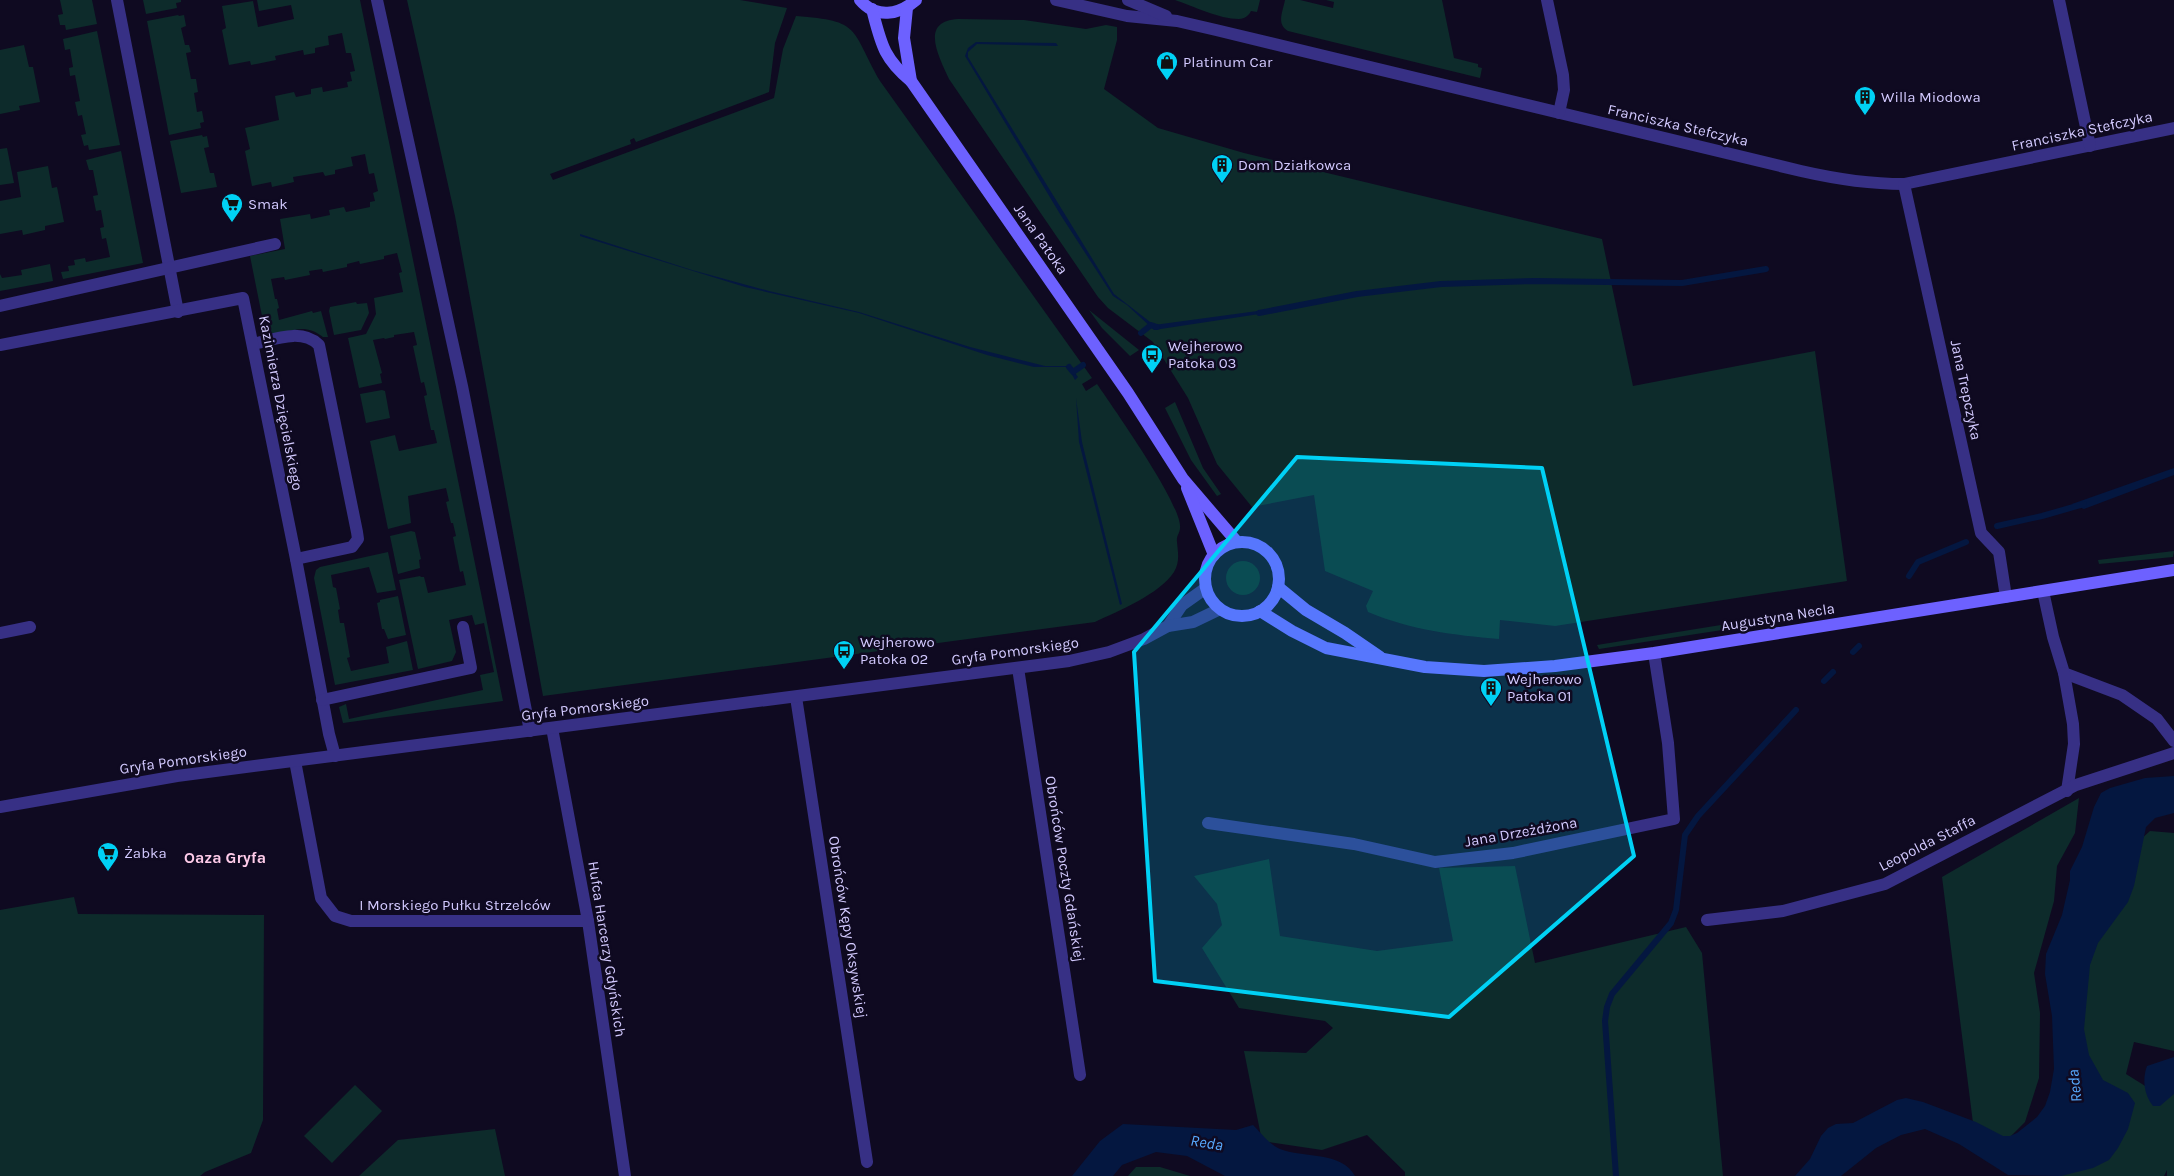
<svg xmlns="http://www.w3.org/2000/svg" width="2174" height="1176" font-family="Karla,sans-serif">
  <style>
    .green { fill: #0d2b2b }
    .water { fill: #041740 }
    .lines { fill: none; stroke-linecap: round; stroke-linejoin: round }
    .stream { stroke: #041740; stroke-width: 6 }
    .minor { stroke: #373085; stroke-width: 12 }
    .tertiary { stroke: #373085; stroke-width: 12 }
    .secondary { stroke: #6d61ff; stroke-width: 12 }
    .marked { fill: #00d1f5; fill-opacity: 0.2; stroke: #00d1f5; stroke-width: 4; stroke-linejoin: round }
    .labels { text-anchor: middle; stroke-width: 5; stroke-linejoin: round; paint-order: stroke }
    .poi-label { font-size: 15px; fill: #d3caff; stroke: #0f0a21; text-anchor: start }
    .street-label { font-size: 15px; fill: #d3caff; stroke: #0f0a21 }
    .neighbourhood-label { font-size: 16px; font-weight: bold; fill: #ffccea; stroke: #0f0a21 }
    .water-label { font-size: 16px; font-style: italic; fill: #58aaff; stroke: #0f0a21 }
  </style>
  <rect width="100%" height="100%" fill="#0f0a21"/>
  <!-- green -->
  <g class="green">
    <polygon points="60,0 92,0 97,24 66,30 65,25 60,25 58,15 63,14"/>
    <polygon points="143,0 181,0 181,2 176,3 177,8 146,14"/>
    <path d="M257 0H360L503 701 343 723 339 707 346 704 349 719 483 690 480 675 494 672 484 623 475 625 472 615 449 620 456 652 452 661 418 669 399 580 420 576 421 577H424L428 593 466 585 463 571 460 572 453 537 456 536 453 523H451L446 502 449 501 446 488 408 496 411 523 388 529 370 441 395 435 399 451 437 443 434 430H431L424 396 427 395 424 382 421 383 413 346 417 345 414 332 394 335V337L385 339 384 338 373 340 382 373 380 374 382 383 359 388 348 338 366 334 376 314 374 298 403 292 399 273 402 272 397 253 384 256V259L360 264 359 261 347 264V267L323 272 322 269 309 271 310 275 285 280 284 277 271 279 275 299H277L279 308 277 309 279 320 312 311 313 313 321 311 328 337H323C299 318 284 340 265 331L250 256 285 249 280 219 310 214 311 219 330 215 329 210 344 207 346 212 370 207V202L375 201 373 193 378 191 374 173 369 174 365 154 351 157 353 166 335 170V174L325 176 323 172 293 177 294 182 272 187 271 182 252 186 245 151 250 149 245 128 279 120 275 96 294 92 296 97 311 94V89L322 87 323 92 348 87 347 82 352 81 350 72 355 71 351 53H346L342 33 328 36 329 45 315 48V53L304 55 303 50 275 56 276 60 251 65 250 61 229 65 222 30 226 28 222 6 253 1 258 27 294 19 291 5 259 11Z"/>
    <path d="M407 0H740L787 8 775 43 769 92 636 142 634 138 630 140 631 144 550 174 553 180 774 98 783 49 796 16C862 21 850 28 880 81L1092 378 1082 384 1086 391 1097 384C1112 406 1183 506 1180 528 1180 533 1176 536 1177 542 1178 553 1180 562 1174 572 1160 594 1118 611 1095 622L543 696 455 216Z"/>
    <path d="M1175 0H1260L1257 12 1251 11C1249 15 1245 19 1239 19 1219 19 1193 6 1175 0Z"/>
    <path d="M1285 0H1300L1333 8 1334 2 1326 0H1442L1454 58 1478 64V67L1482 68 1480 78 1288 31C1276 24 1283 11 1285 0Z"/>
    <polygon points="178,15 179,16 184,15 186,26 181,28 185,45 189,45 191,52 186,53 191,79 196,79 198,92 194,93 197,112 202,111 204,122 200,123 201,128 169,135 147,21"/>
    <path d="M958 19 1024 20 1086 29 1106 25 1117 27V40L1104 89 1158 128 1244 153 1602 239 1633 386 1815 351 1847 581 1555 626 1500 620 1499 639C1453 635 1411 630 1368 612L1366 606 1373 591 1325 571 1314 495 1252 507 1217 464 1188 398 1153 342 1108 308 1098 297 949 79C939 57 919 21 958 19Z"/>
    <polygon points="97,31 120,145 89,150 88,145 84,146 81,135 86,134 82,115 78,116 75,102 80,101 75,75 70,76 69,68 73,67 70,49 65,50 63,39"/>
    <polygon points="24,45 29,67 33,67 40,102 19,106 20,110 0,114 0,50"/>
    <polygon points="202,135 203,137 207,136 209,147 204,148 210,173 214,173 217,187 181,193 170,141"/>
    <polygon points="7,148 14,183 0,185 0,149"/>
    <polygon points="121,151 143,263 63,279 61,272 69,271 68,266 75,265 74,260 85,258 86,262 110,257 106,238 102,239 100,228 104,227 101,210 96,211 93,196 98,195 93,170 89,170 86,160"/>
    <polygon points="48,166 52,188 57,187 64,222 45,226 45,230 23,235 22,230 0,234 0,201 21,197 17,172"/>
    <polygon points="50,264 53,281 0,291 0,274 2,278 22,275 21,270"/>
    <polygon points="356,302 357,304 367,303 369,313 361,330 334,335 329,311 330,307"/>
    <polygon points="1089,310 1139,350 1130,356 1102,328"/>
    <polygon points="382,390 385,391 390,418 366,423 360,394"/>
    <polygon points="1175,402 1203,468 1221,494 1217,496 1191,460 1165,408"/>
    <polygon points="411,531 415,532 421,559 419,560 420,568 398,574 390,536"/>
    <polygon points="2174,551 2173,557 2099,564 2098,560"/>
    <polygon points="388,552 396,590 377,593 369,567 331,575 333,587 336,588 340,609 338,610 340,623 344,623 350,657 347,658 351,671 389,663 386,647 407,641 413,670 335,685 314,578 316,570 320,567"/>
    <circle cx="1243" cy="578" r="17"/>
    <polygon points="398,596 406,635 388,639 384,629 382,629 377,603 380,602 380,600"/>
    <polygon points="1758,619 1748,626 1599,649 1597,645"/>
    <polygon points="2079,798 2075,833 2057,866 2054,901 2034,973 2040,1013 2039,1078 2025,1122 2004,1143 1973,1123 1942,877"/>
    <polygon points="2150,831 2174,833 2174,1051 2134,1042 2126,1074 2150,1089 2174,1083 2174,1176 2167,1176 2167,1170 2164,1176 2060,1176 2078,986 2125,854"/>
    <polygon points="1269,859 1280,936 1377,951 1453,941 1439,868 1515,866 1535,963 1686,927 1702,953 1723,1176 1405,1176 1405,1172 1367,1135 1322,1150 1262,1141 1244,1051 1306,1053 1333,1028 1325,1021 1239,1008 1202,948 1222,925 1217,904 1194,876"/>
    <polygon points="74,897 78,914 264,915 263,1120 251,1153 205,1172 200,1176 0,1176 0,910"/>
    <polygon points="355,1085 382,1111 332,1163 304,1136"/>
    <polygon points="495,1129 505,1176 359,1176 398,1140"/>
    <polygon points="1136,1167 1160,1167 1190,1176 1128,1176"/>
  </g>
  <!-- water -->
  <g class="water">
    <polygon points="976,42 1056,43 1058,46 977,44 968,52 968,57 1114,294 1154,325 1265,310 1266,313 1154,330 1127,305 1113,296 1060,214 965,56 968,48"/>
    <polygon points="580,234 692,270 769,291 859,312 970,347 1045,366 1070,366 1078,377 1075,380 1068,367 1034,367 987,355 859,313 745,287 580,236"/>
    <polygon points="1076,398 1082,442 1122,604 1120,605 1079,442"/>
    <polygon points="2174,468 2174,475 2084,509 2072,504"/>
    <polygon points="2174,776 2174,813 2155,818 2146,827 2134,886 2128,902 2098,943 2090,965 2084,1029 2089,1055 2103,1080 2128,1093 2135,1103 2128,1129 2118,1148 2109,1160 2093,1168 2061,1176 2008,1175 1959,1144 1925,1129 1901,1135 1876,1148 1841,1176 1795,1176 1810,1159 1821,1136 1828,1128 1836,1124 1853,1123 1897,1100 1906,1098 1923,1102 1976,1122 2003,1136 2010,1136 2017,1133 2037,1117 2045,1106 2050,1092 2054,1069 2052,1016 2045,974 2046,954 2062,915 2070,880 2070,871 2082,847 2094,807 2101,793 2110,788 2145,778"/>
    <path d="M2174 1057V1094L2160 1106H2153C2144 1095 2142 1079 2147 1066Z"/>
    <path d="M1123 1124 1236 1130 1253 1125C1260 1132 1270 1145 1280 1149 1302 1158 1342 1151 1355 1176H1225L1187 1156 1156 1152 1122 1165 1113 1176H1072L1100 1141Z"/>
  </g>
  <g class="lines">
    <!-- stream -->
    <g class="stream">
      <polyline points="1259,313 1357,294 1441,284 1535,281 1682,283 1766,269"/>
      <polyline points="1141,333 1151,325 1157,327"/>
      <polyline points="1069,367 1073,372 1083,365"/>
      <polyline points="1997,526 2042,516 2084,504"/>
      <polyline points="1909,576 1918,562 1966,542"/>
      <polyline points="1853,652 1859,646"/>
      <polyline points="1824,681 1833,672"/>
      <polyline points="1616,1176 1605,1021 1607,1007 1612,994 1671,923 1676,910 1685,835 1698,816 1796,710"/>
    </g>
    <!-- minor -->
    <g class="minor">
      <polyline points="117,0 178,312"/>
      <polyline points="377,0 462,386 530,731"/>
      <path d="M1056 0 1127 16 1177 21 1216 30 1801 171C1836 179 1869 184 1904 184L2174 128"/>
      <polyline points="1128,0 1166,16"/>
      <polyline points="1547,0 1563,75 1564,90 1559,113"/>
      <polyline points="2059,0 2090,146"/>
      <polyline points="1904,184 1981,533 1999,552 2006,597"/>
      <polyline points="0,306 275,244"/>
      <path d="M253 344C275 339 302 328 319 345L357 532 358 539 352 547 296 559"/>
      <polyline points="0,345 243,298 296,559 329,734 335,756"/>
      <polyline points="2043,591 2053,637 2064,673 2122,695 2157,719 2174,741"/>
      <polyline points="0,633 30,627"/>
      <polyline points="1018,668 1080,1075"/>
      <polyline points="2064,673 2073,724 2074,744 2067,791"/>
      <polyline points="796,697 867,1162"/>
      <polyline points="322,700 471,668 463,627"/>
      <polyline points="552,728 588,921 625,1176"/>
      <polyline points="295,761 321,898 335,916 351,921 588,921"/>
      <polyline points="1208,823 1354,844 1435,862 1513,853 1674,819 1668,743 1654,653"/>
      <polyline points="1707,920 1783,911 1885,884 2076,785 2174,753"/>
    </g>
    <!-- tertiary -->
    <g class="tertiary">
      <polyline points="1168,626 1182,605 1206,588"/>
      <polyline points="0,807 177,776 1069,661 1109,652 1144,639 1168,626 1193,622 1220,609"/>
    </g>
    <!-- secondary -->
    <g class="secondary">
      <path d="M860 0C876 19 899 15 916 0"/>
      <polyline points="907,8 904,38 911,81 1128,393 1183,479 1237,542"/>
      <path d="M872 9C881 43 883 58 911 81"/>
      <polyline points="1187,488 1214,555"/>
      <circle cx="1242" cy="579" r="37"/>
      <polyline points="1278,587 1306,610 1345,633 1380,657"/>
      <polyline points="1260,611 1292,631 1326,648 1425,667 1484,671 1555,666 1654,653 2174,570"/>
    </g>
  </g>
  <!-- marked area -->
  <path class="marked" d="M1297 457 1542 468 1634 856 1449 1017 1155 981 1134 652Z"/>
  <!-- icons -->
  <defs>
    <g id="shop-pin" transform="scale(1.125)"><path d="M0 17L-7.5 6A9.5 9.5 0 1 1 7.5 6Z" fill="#00d1f5" stroke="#0f0a21"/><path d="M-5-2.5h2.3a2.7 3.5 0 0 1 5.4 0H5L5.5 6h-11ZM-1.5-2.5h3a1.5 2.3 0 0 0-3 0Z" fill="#111"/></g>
    <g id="building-pin" transform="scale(1.125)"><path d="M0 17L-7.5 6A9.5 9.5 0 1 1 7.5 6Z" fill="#00d1f5" stroke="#0f0a21"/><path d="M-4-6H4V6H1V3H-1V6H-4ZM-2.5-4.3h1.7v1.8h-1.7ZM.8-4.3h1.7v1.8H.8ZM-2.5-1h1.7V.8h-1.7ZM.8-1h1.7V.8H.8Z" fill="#111"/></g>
    <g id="supermarket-pin" transform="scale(1.125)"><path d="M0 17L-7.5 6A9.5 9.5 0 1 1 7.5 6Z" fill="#00d1f5" stroke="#0f0a21"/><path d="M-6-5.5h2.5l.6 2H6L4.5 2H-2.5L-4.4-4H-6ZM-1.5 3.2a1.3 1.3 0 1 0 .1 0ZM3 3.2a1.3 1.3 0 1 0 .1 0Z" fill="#111"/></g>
    <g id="bus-pin" transform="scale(1.125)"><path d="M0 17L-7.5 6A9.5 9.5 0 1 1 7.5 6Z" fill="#00d1f5" stroke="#0f0a21"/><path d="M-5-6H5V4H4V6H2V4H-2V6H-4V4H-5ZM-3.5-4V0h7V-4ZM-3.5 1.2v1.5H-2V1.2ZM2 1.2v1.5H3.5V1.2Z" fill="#111"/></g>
  </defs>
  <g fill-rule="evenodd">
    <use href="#shop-pin" x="1167" y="62"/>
    <use href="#building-pin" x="1865" y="97"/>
    <use href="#building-pin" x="1222" y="165"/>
    <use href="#supermarket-pin" x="232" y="204"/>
    <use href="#bus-pin" x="1152" y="355"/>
    <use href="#bus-pin" x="844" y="651"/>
    <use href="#building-pin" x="1491" y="688"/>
    <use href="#supermarket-pin" x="108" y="853"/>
  </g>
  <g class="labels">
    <!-- poi labels -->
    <g class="poi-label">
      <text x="1183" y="67">Platinum Car</text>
      <text x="1881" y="102">Willa Miodowa</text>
      <text x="1238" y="170">Dom Działkowca</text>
      <text x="248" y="209">Smak</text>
      <text x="1168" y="351">Wejherowo<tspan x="1168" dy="17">Patoka 03</tspan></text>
      <text x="860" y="647">Wejherowo<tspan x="860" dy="17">Patoka 02</tspan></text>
      <text x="1507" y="684">Wejherowo<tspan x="1507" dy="17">Patoka 01</tspan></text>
      <text x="124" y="858">Żabka</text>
    </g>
    <!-- street labels -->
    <g class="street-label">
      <text transform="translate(1678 125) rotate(13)" y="5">Franciszka Stefczyka</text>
      <text transform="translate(2082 131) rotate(-12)" y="5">Franciszka Stefczyka</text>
      <text transform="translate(1041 239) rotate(55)" y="5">Jana Patoka</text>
      <text transform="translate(1966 390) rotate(78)" y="5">Jana Trepczyka</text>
      <text transform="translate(281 403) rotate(79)" y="5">Kazimierza Dzięcielskiego</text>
      <text transform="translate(1778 617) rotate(-9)" y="5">Augustyna Necla</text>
      <text transform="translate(1015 651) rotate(-8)" y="5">Gryfa Pomorskiego</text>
      <text transform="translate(585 708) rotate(-7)" y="5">Gryfa Pomorskiego</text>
      <text transform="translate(183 760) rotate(-8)" y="5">Gryfa Pomorskiego</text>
      <text transform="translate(1521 832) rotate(-10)" y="5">Jana Drzeżdżona</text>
      <text transform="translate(1927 843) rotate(-27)" y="5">Leopolda Staffa</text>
      <text transform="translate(1065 869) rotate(81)" y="5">Obrońców Poczty Gdańskiej</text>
      <text x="455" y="910">I Morskiego Pułku Strzelców</text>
      <text transform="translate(848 927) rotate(81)" y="5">Obrońców Kępy Oksywskiej</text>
      <text transform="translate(607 949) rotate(81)" y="5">Hufca Harcerzy Gdyńskich</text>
    </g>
    <!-- neighbourhood labels -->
    <g class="neighbourhood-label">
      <text x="225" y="863">Oaza Gryfa</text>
    </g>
    <!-- water labels -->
    <g class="water-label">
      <text transform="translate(2074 1086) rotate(-96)" y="6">Reda</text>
      <text transform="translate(1207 1142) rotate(9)" y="6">Reda</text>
    </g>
  </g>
</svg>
